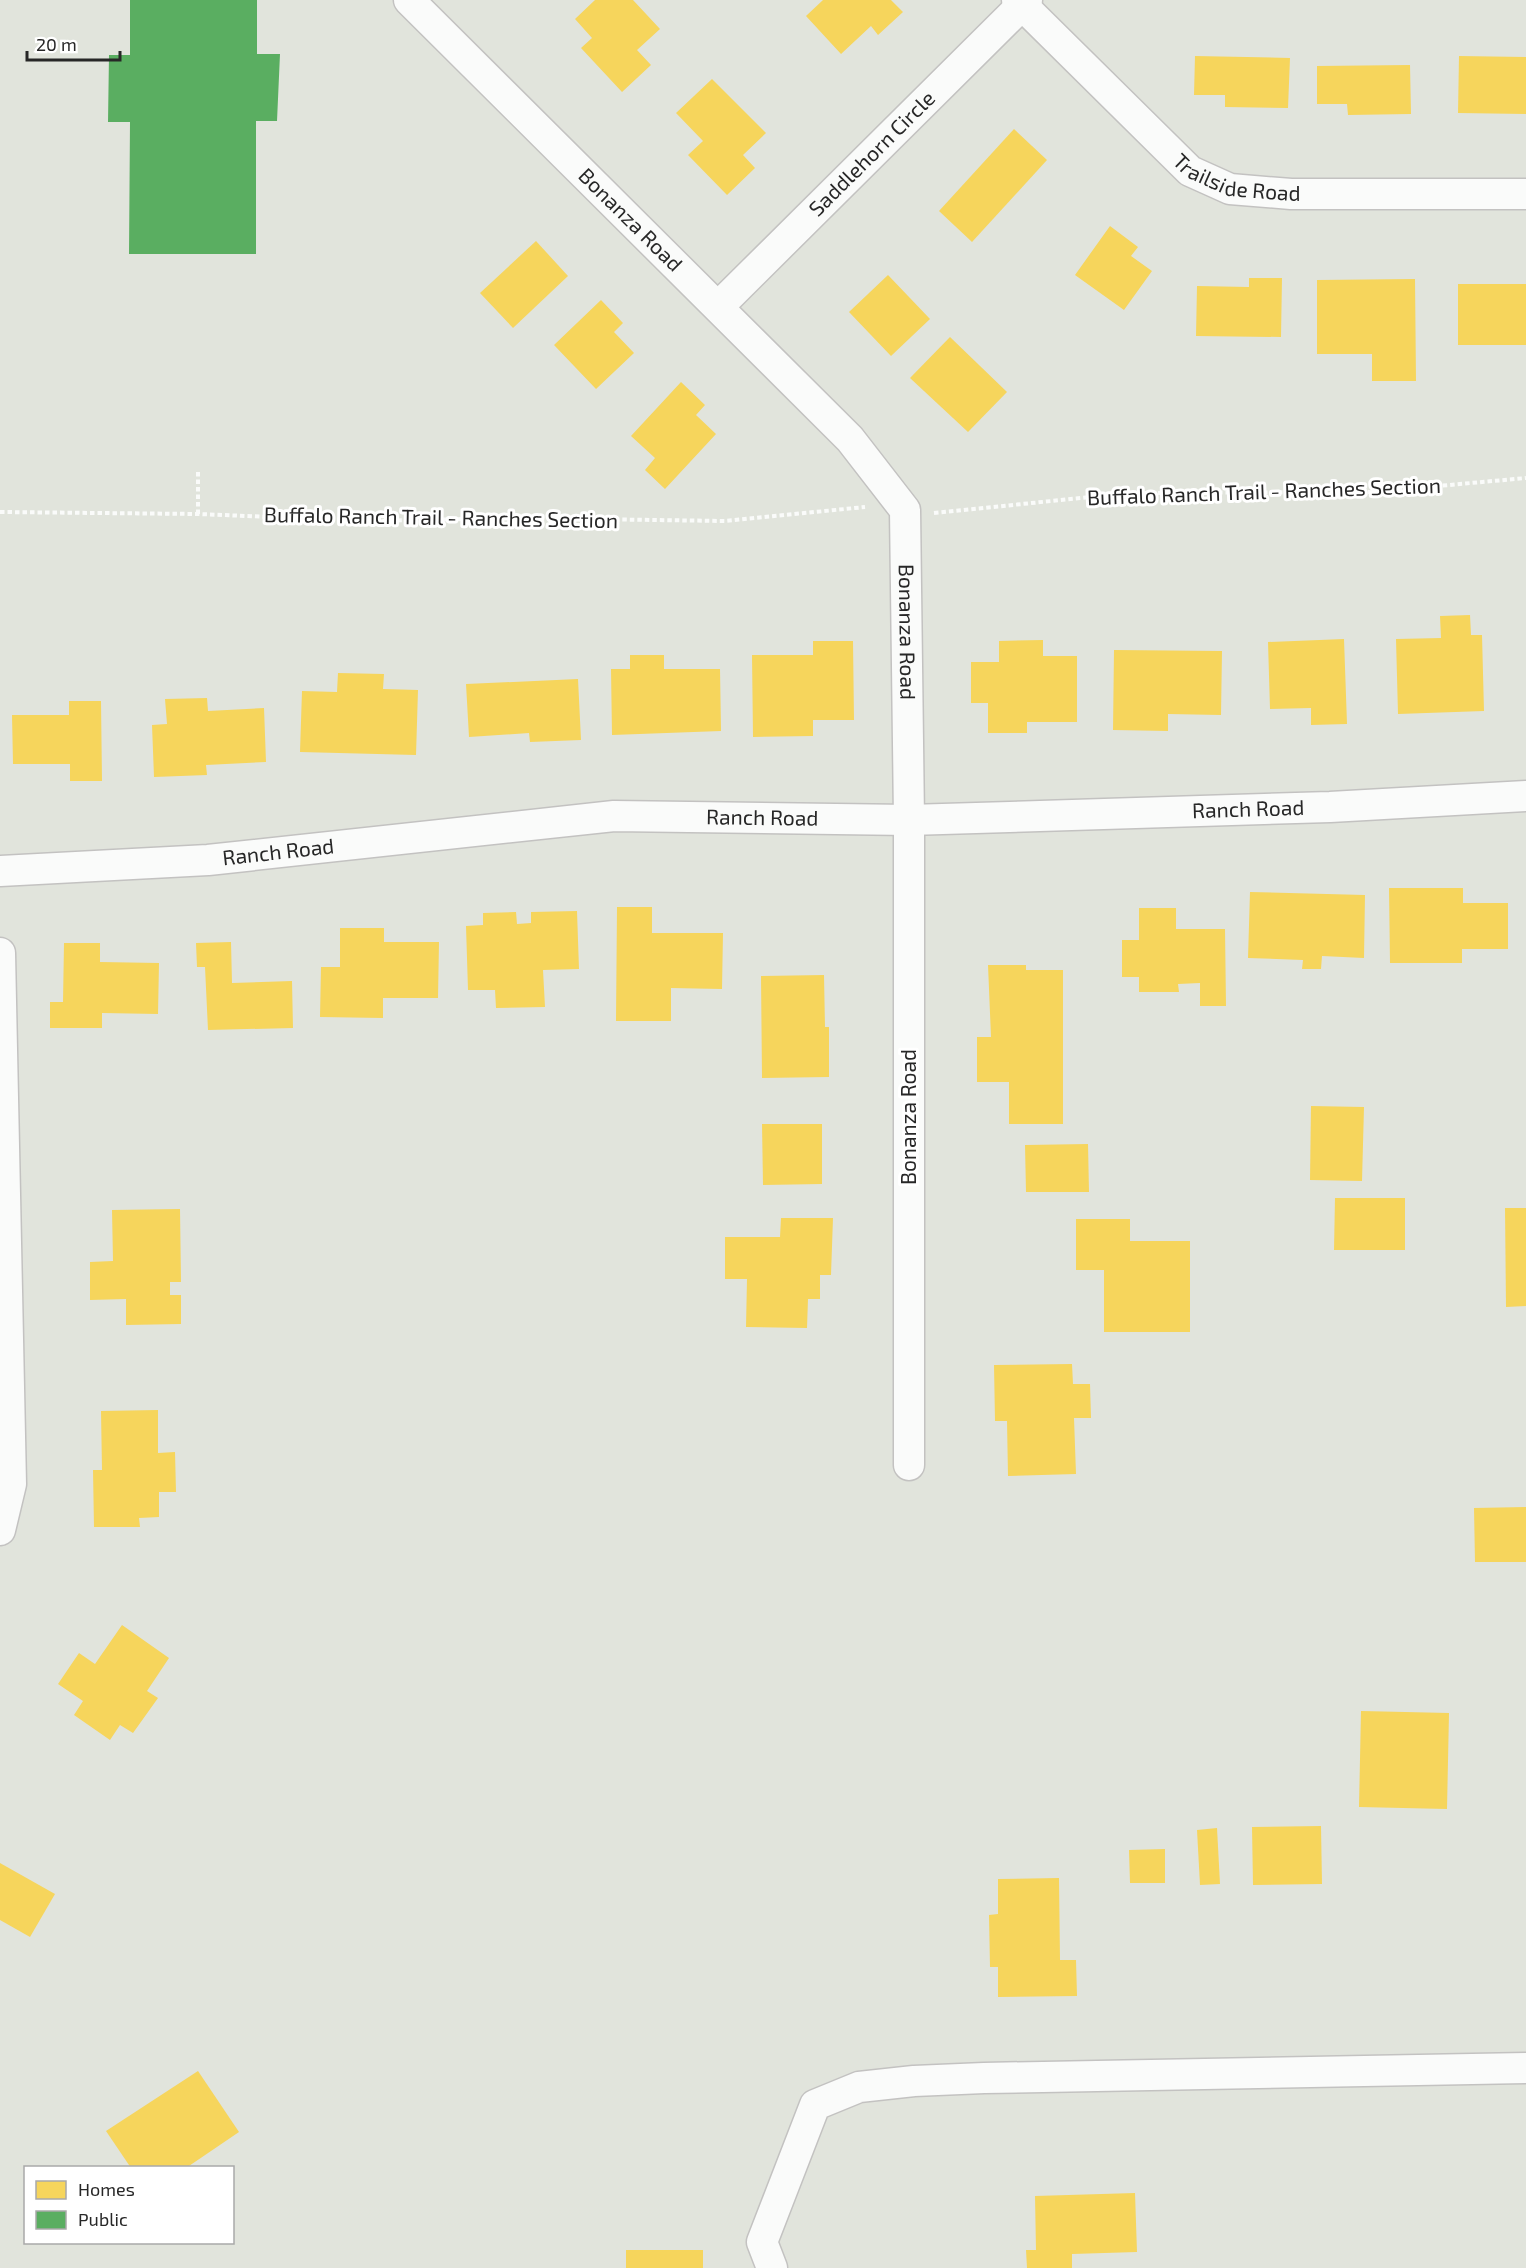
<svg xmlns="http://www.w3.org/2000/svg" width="1526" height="2268" font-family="'Exo 2',sans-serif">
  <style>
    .homes { fill: #f6d55c }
    .public { fill: #5aae61 }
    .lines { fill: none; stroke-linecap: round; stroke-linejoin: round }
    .minor-casing { stroke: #c3c2c1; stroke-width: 33 }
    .path { stroke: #fafbfa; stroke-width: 4; stroke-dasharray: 4.5 3; stroke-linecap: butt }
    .minor { stroke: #fafbfa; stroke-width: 30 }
    .labels { text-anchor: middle; stroke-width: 6; stroke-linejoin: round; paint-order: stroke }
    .street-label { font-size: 21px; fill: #272727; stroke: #fff }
  </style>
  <rect width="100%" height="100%" fill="#e1e4dc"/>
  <!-- homes -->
  <g class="homes">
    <polygon points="595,0 633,0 660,29 637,50 651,65 622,92 581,48 592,38 575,19"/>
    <polygon points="823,0 891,0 903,12 878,35 871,26 841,54 806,16"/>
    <polygon points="1195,56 1290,58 1288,108 1225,107 1225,95 1194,95"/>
    <polygon points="1459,56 1526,57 1526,114 1458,113"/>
    <polygon points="1410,65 1411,114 1348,115 1347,104 1317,104 1317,66"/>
    <polygon points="712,79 766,133 743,155 755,168 727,195 688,155 703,141 676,113"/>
    <polygon points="1014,129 1047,160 972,242 939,211"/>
    <polygon points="1110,226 1138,247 1131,256 1152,271 1124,310 1075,275"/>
    <polygon points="536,241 568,276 513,328 480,293"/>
    <polygon points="888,275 930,319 891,356 849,312"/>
    <polygon points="1249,278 1282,278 1281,337 1196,336 1197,286 1249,287"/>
    <polygon points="1415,279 1416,381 1372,381 1372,354 1317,354 1317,280"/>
    <rect x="1458" y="284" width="68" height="61"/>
    <polygon points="601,300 623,323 614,332 634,353 596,389 554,345"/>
    <polygon points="950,337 1007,392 968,432 910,378"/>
    <polygon points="681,382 705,405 696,415 716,434 665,489 645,470 655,458 631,436"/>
    <polygon points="1470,615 1471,635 1482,635 1484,711 1398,714 1396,639 1441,638 1440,616"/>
    <polygon points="1344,639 1347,724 1311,725 1311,708 1270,709 1268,642"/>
    <polygon points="1043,640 1043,656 1077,656 1077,722 1027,722 1027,733 988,733 988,703 971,703 971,662 999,662 999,641"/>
    <polygon points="813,641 853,641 854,720 813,720 813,736 753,737 752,655 813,655"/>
    <polygon points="1114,650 1222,651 1221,715 1168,714 1168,731 1113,730"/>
    <polygon points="630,655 664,655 664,669 720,669 721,731 612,735 611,669 630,669"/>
    <polygon points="338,673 384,674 383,689 418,690 416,755 300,752 302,691 337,692"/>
    <polygon points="578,679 581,740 530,742 529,733 469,737 466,684"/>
    <polygon points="207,698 208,711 264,708 266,762 206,765 207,775 154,777 152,725 167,724 165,699"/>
    <polygon points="69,701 101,701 102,781 70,781 70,764 13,764 12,715 69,715"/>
    <polygon points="1389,888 1463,888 1463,903 1508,903 1508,949 1462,949 1462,963 1390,963"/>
    <polygon points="1250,892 1365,895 1364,958 1322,956 1321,969 1302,969 1303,960 1248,958"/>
    <polygon points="617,907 652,907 652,933 723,933 722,989 671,988 671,1021 616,1021"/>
    <polygon points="1139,908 1176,908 1176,929 1225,929 1226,1006 1200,1006 1200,983 1178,984 1179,992 1139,992 1139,977 1122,977 1122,940 1139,940"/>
    <polygon points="577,911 579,969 543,970 545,1007 496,1008 495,990 468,990 466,926 483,925 483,913 516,912 517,924 531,923 531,912"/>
    <polygon points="340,928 384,928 384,942 439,942 438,998 383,998 383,1018 320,1017 321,967 340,967"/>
    <polygon points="231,942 232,983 292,981 293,1028 208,1030 205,967 197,967 196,943"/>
    <polygon points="64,943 100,943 100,962 159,963 158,1014 102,1013 102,1028 50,1028 50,1002 63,1002"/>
    <polygon points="988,965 1026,965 1026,970 1063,970 1063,1124 1009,1124 1009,1082 977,1082 977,1037 991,1037"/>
    <polygon points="824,975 825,1027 829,1027 829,1077 762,1078 761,976"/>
    <polygon points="1311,1106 1364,1107 1362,1181 1310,1180"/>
    <polygon points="762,1124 822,1124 822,1184 763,1185"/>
    <polygon points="1088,1144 1089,1192 1026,1192 1025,1145"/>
    <polygon points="1335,1198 1405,1198 1405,1250 1334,1250"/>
    <polygon points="1505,1208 1526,1208 1526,1306 1506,1307"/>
    <polygon points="180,1209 181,1282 170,1282 170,1295 181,1295 181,1324 126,1325 126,1299 90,1300 90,1262 113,1261 112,1210"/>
    <polygon points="781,1218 833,1218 831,1275 820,1275 820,1299 808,1299 807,1328 746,1327 747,1279 725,1279 725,1237 780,1237"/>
    <polygon points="1076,1219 1130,1219 1130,1241 1190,1241 1190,1332 1104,1332 1104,1270 1076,1270"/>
    <polygon points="1072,1364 1073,1384 1090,1384 1091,1418 1074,1418 1076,1474 1008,1476 1007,1421 995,1421 994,1365"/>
    <polygon points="158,1410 158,1453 175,1452 176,1492 159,1492 159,1517 139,1518 140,1527 94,1527 93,1470 102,1470 101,1411"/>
    <polygon points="1526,1507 1526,1562 1475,1562 1474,1508"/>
    <polygon points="122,1625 169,1658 147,1691 158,1698 133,1733 120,1725 110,1740 74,1715 83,1701 58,1684 79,1653 95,1664"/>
    <polygon points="1361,1711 1449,1713 1447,1809 1359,1807"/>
    <polygon points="1321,1826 1322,1884 1253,1885 1252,1827"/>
    <polygon points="1217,1828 1220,1884 1200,1885 1197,1830"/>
    <polygon points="1165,1849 1165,1883 1130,1883 1129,1850"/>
    <polygon points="0,1863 55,1894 30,1937 0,1920"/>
    <polygon points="1059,1878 1060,1960 1076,1960 1077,1996 998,1997 998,1967 990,1967 989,1915 998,1914 998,1879"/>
    <polygon points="198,2071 239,2132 186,2168 131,2168 106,2131"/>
    <polygon points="1135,2193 1137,2252 1072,2254 1072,2268 1027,2268 1026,2250 1036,2250 1035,2196"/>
    <rect x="626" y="2250" width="77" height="18"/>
  </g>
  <!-- public -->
  <polygon class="public" points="130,0 257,0 257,54 280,54 277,121 256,121 256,254 129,254 130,122 108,122 109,55 130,55"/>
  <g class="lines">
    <!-- minor casing -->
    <g class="minor-casing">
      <g id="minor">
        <path id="s1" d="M409 0 850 439 905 510 909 820V1465"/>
        <path id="s2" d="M1017 0 1190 171 1230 189 1291 194H1526"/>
        <path id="s3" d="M719 306 1027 0"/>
        <path id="s4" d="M0 871 208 860 614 816 909 820 1330 807 1526 796"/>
        <polyline points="0,953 11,1484 0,1530"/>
        <polyline points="772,2268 762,2242 815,2105 859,2087 914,2081 984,2078 1526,2068"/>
      </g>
    </g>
    <!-- path -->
    <g class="path">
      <polyline points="0,512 198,514 369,521 516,518 725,521 865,507"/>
      <polyline points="934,513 1130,493 1372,492 1526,478"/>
      <polyline points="198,514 198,472"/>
    </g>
    <!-- minor -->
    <use href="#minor" class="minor"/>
  </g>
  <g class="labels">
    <!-- street labels -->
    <g class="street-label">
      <text dy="7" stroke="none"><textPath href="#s3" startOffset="216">Saddlehorn Circle</textPath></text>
      <text dy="7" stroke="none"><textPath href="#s2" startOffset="291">Trailside Road</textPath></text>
      <text dy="7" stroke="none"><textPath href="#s1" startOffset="312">Bonanza Road</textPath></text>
      <text transform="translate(1264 492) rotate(-2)" y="7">Buffalo Ranch Trail - Ranches Section</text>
      <text transform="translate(441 518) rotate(1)" y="7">Buffalo Ranch Trail - Ranches Section</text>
      <text dy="7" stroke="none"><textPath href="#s1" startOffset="834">Bonanza Road</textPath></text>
      <text dy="7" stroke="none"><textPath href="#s4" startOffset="1251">Ranch Road</textPath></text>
      <text dy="7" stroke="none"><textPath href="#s4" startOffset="765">Ranch Road</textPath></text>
      <text dy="7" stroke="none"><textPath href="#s4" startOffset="279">Ranch Road</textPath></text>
      <text transform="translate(909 1117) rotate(-90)" y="7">Bonanza Road</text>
    </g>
  </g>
  <!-- legend -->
  <rect x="24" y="2166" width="210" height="78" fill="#ffffff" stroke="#a9a9a9" stroke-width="1.5"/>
  <rect x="36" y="2181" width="30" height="18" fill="#f6d55c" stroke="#a9a9a9" stroke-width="1.5"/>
  <text x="78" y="2196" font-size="18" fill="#272727">Homes</text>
  <rect x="36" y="2211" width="30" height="18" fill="#5aae61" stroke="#a9a9a9" stroke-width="1.5"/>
  <text x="78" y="2226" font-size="18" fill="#272727">Public</text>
  <!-- scale -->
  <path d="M27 51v9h93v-9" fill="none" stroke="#272727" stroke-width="3"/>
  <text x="36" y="51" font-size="18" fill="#272727" stroke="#ffffff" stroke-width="4.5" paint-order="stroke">20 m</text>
</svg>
